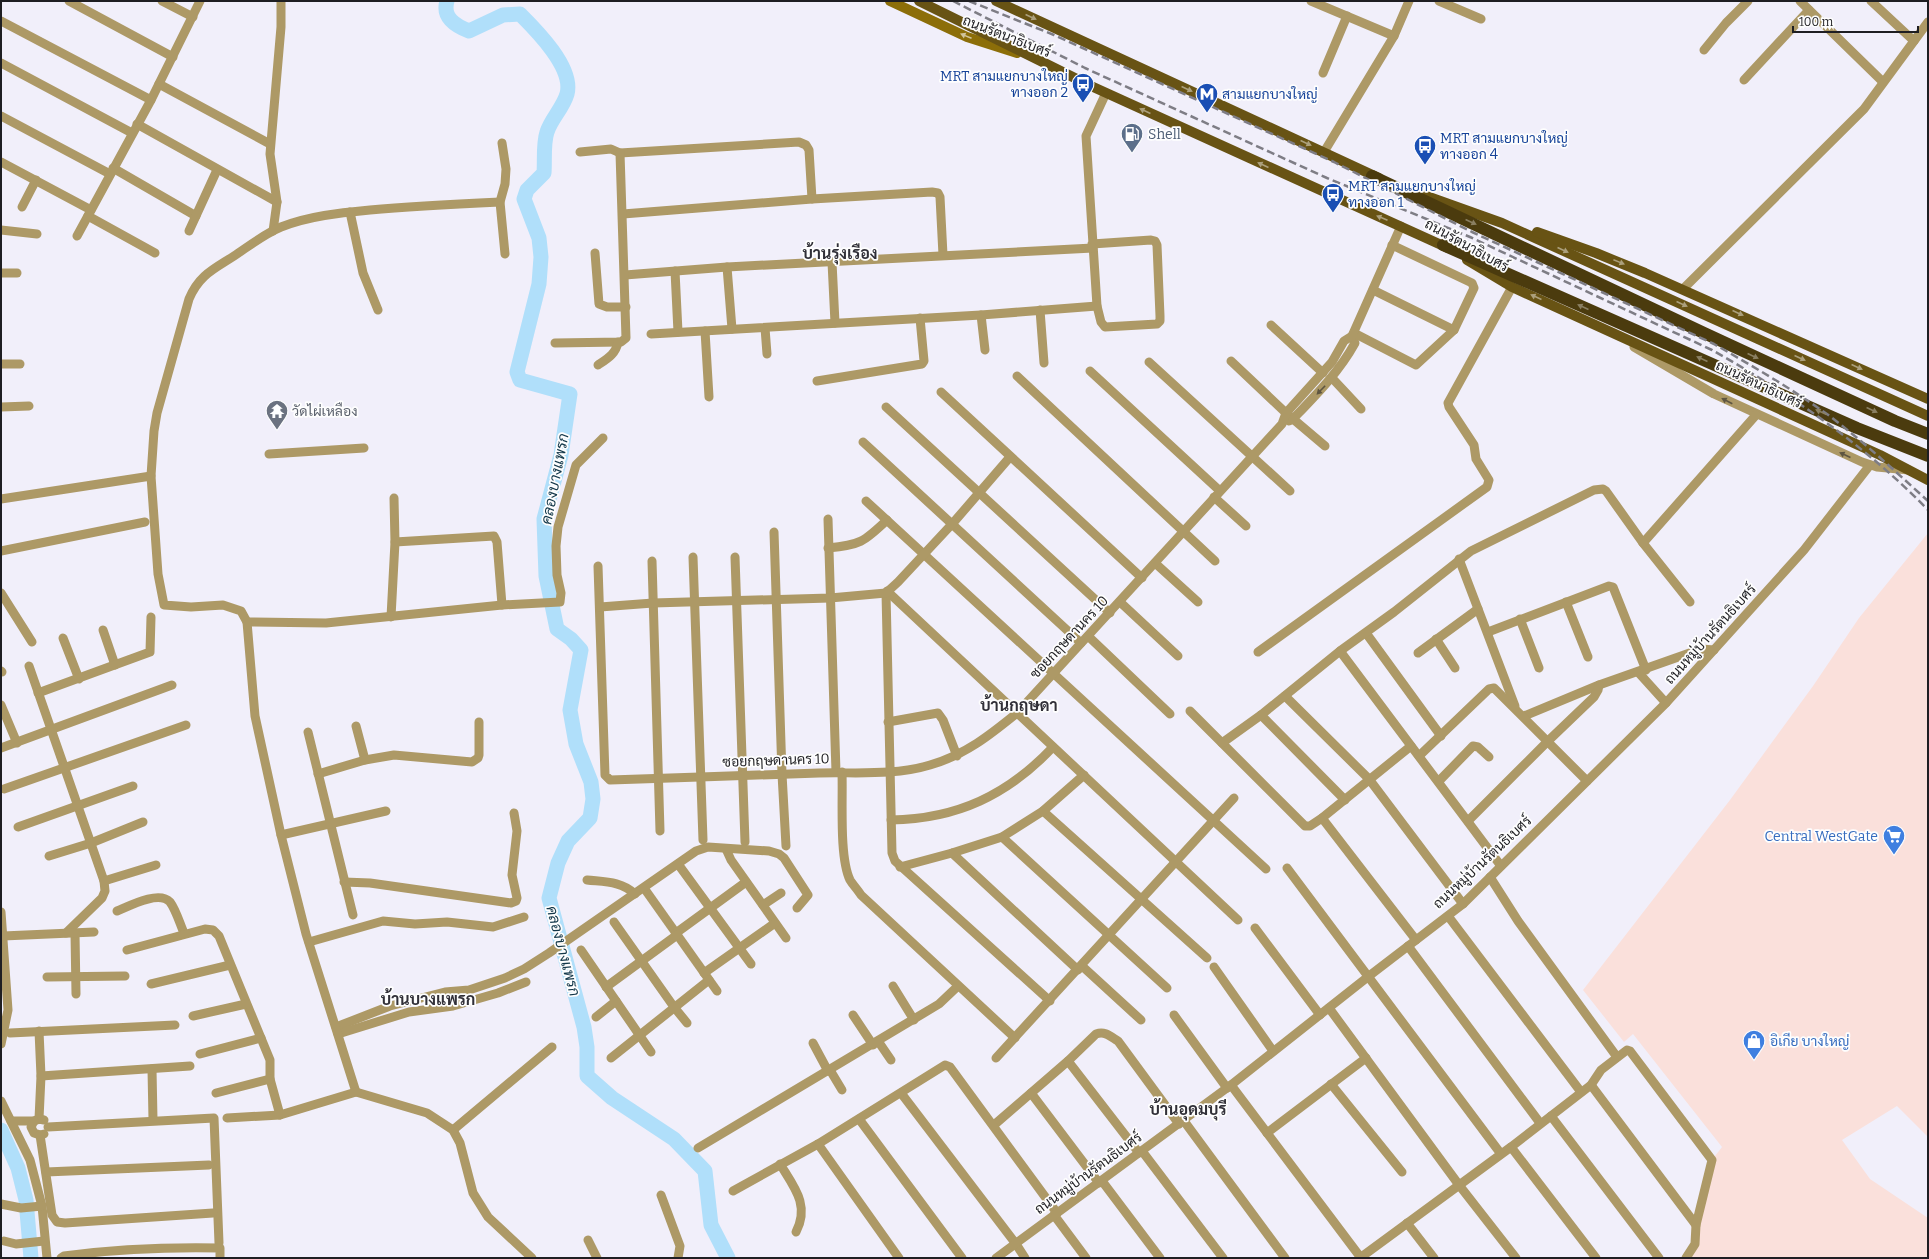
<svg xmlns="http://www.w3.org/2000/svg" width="1929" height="1259" font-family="Bitter,Sarabun,serif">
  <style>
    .commercial { fill: #fae0db }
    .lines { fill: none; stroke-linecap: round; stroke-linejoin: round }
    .river { stroke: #b0dffa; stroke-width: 15 }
    .minor { stroke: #ad9966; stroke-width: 9 }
    .secondary { stroke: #8c6e09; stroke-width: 10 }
    .primary { stroke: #685314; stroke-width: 10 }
    .motorway { stroke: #4b3b0e; stroke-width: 12 }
    .rail { stroke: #7e7d85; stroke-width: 2.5; stroke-dasharray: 8 4; stroke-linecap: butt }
    .oneway { fill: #aca07d }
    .oneway2 { fill: #d0c49c }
    .oneway3 { fill: #8a7f62 }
    .oneway4 { fill: #5e5541 }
    .labels { text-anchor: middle; stroke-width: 3.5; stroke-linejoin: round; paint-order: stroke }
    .street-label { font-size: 14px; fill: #1e1e22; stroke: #fefefe }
    .transit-label { font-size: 14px; fill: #164399; stroke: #fefefe; text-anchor: start }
    .service-label { font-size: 14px; fill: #4e5e75; stroke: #fefefe; text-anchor: start }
    .worship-label { font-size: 14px; fill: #5b616d; stroke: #fefefe; text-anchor: start }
    .shop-label { font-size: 14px; fill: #366cbe; stroke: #fefefe; text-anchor: end }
    .water-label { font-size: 15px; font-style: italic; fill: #123749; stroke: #fefefe }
    .quarter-label { font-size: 16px; font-weight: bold; fill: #313038; stroke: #fefefe }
  </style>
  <rect width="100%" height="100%" fill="#f1effa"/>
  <!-- commercial -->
  <polygon class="commercial" points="1928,533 1928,1137 1897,1106 1842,1140 1870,1179 1928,1218 1928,1258 1684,1258 1699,1235 1708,1165 1722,1147 1633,1034 1624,1042 1583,990 1730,800 1813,686 1859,618"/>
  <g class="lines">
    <!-- river -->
    <g class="river">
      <path d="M447 1C442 18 456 26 469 31L503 15 520 14C537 31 574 68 567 94 563 108 551 119 547 132 543 144 545 160 544 173L527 190 524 199 539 238 541 257 539 284 517 372 520 380 570 394 561 455 544 519 546 576 557 629 571 639 581 650 570 710 576 744 591 782 593 799 590 818 568 841 558 863 549 898 584 1027 587 1047V1076L612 1098 674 1139 705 1171 711 1225 728 1258"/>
      <polyline points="1,1130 18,1168 26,1200 31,1258"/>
    </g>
    <!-- minor -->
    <g class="minor">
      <polyline points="69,1 173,57"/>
      <polyline points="162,1 193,17"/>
      <polyline points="1311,1 1394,36"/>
      <polyline points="1439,1 1481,19"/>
      <polyline points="1800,1 1883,82"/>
      <polyline points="1871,1 1914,41"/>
      <polyline points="1,21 151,100"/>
      <polyline points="1704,50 1726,23 1748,1"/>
      <polyline points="1,63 132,133"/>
      <polyline points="1323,73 1347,16"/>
      <polyline points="1744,80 1809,10"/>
      <polyline points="159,84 270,144"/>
      <polyline points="1,116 110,174"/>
      <polyline points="137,124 277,202"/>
      <polyline points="502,143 506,169 505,184 500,202 505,254"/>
      <polyline points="580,152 611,149 620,153 799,142 806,145 809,150 812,199"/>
      <polyline points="1324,152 1394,36 1409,1"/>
      <polyline points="1,162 91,210"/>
      <polyline points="113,168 196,216"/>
      <polyline points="22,207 36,180"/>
      <polyline points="350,212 363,273 378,310"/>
      <polyline points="623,214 812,199 932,192 938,193 940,197 943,255"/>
      <polyline points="88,216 155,253"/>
      <polyline points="1,230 37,234"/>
      <polyline points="189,231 217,170"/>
      <polyline points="273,231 277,202 270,154 281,27 281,1"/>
      <polyline points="77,236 151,100 200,1"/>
      <polyline points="1092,244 1151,240 1155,241 1157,245 1160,316 1160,321 1157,324 1105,327 1101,322 1097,306 1086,136 1106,93"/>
      <polyline points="595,253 599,304 607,307 626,307"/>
      <polyline points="832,262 835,323"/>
      <polyline points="727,267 732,329"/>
      <polyline points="675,271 678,332"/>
      <polyline points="1,273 17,273"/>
      <polyline points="625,275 727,267 1093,248"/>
      <polyline points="1683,289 1864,109 1928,22"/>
      <polyline points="1373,290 1454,330"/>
      <polyline points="1040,310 1044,363"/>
      <polyline points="981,315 985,350"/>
      <polyline points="1271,325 1323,373"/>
      <polyline points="765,328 767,354"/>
      <polyline points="705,331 709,397"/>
      <polyline points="1354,333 1416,365 1454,330 1474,288 1472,283 1392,245"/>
      <polyline points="651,334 981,315 1097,306"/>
      <polyline points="555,343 621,342 626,338 620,153"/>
      <polyline points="1634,347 1714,394 1862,462 1877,467 1909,470"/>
      <polyline points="1231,361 1286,413 1325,446"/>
      <polyline points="1149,362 1290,491"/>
      <polyline points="1,364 20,364"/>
      <path d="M598 365C607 359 616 354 618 342"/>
      <polyline points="1090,371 1220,491"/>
      <polyline points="1017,376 1215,561"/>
      <polyline points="1332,378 1361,409"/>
      <polyline points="817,381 922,364 924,361 920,318"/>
      <polyline points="941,392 1142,578"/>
      <polyline points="1,407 29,406"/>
      <polyline points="886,407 1110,613"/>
      <path d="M1289 421 1293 419C1316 395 1339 372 1355 343L1352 336"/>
      <polyline points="863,442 1081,643"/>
      <polyline points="269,454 364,448"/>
      <polyline points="1214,497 1246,526"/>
      <polyline points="1,499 151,476"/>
      <polyline points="866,501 1266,869"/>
      <polyline points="828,519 836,772"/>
      <polyline points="774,532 782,774 786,846"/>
      <polyline points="395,542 494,536 497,542 502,605"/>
      <path d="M828 548C860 545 864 542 887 520"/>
      <polyline points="1,551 145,522"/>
      <polyline points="693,557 703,840"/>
      <polyline points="735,557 745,842"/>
      <polyline points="1459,559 1515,706"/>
      <polyline points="652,561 660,831"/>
      <polyline points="1155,563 1198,602"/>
      <path d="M598 566 605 775 610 780C680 778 749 775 819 773 856 772 894 776 930 765 965 755 990 735 1017 713L1282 424 1286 413 1332 362 1344 341 1352 336 1401 226"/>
      <polyline points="887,591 1238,920"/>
      <polyline points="1,593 32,642"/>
      <polyline points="886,593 892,853 895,861 1050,1001"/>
      <polyline points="1120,602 1178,656"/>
      <polyline points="1566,602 1588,657"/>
      <polyline points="1690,602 1643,543 1756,415"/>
      <polyline points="600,607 653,603 830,598 886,593 898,582 953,523 1010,457"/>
      <polyline points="391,617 395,542 394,498"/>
      <polyline points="1520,619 1539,668"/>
      <polyline points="247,622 326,623 502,605 560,602 561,593 557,575 556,546 558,527 576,465 603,438"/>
      <polyline points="103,630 115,665"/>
      <polyline points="1488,632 1609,586 1613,587 1646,670"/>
      <polyline points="1366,633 1441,736"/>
      <polyline points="1088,636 1170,714"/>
      <polyline points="63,638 79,679"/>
      <polyline points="1436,639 1455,668"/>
      <polyline points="1340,651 1501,866"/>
      <polyline points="1258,652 1487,487 1489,480 1476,459 1474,445 1449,407 1448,403 1512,287"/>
      <polyline points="1418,653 1478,609"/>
      <polyline points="29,666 104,881 105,891 102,898 66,933"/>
      <polyline points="1,671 2,672"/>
      <polyline points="1638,672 1666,703"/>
      <polyline points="38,693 150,652 151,617"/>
      <polyline points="1285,696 1369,779 1463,904"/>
      <polyline points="1,705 17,743"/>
      <polyline points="1190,711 1305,826 1310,826 1322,818 1411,746"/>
      <polyline points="1261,715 1345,800"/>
      <polyline points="1524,716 1599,685 1701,649 1714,650"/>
      <polyline points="888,722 938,713 943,720 957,756"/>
      <polyline points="356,726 365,760"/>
      <polyline points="308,732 353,915"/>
      <polyline points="1222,743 1261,715 1340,651 1394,612 1471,551 1594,490 1603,489 1606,491 1643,543"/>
      <polyline points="1,748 172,685"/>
      <polyline points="1419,756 1489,689 1494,688 1587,781"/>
      <path d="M842 772C843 800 839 857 850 880 853 885 858 890 861 895L1015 1038"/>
      <polyline points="318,774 365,760 394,755 472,762 478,758 479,755 479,722"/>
      <polyline points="1439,781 1473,746 1478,747 1489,757"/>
      <polyline points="4,789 186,725"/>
      <polyline points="1043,811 1207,958"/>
      <polyline points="1322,818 1416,940"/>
      <path d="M891 820C957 819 1008 795 1053 747"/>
      <polyline points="1468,821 1547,742 1594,697 1598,690 1599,685"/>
      <polyline points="18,827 133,786"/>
      <polyline points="281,835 386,811"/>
      <polyline points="1002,837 1167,988"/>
      <polyline points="726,849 731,860 786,938"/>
      <polyline points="952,853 1078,970"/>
      <polyline points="49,856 91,843 143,822"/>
      <polyline points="678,864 751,964"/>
      <polyline points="900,867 952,853 1002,837 1043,811 1084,775"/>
      <polyline points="1287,868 1501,1154"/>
      <polyline points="1490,877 1518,921 1617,1057"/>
      <path d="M587 880C605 882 621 881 635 894"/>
      <polyline points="104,881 156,865"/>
      <polyline points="344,882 370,883 511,903 516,901 517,898 512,875 517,831 514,813"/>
      <polyline points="644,888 717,991"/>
      <polyline points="763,905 781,893"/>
      <path d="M117 911C129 906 159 890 170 902 176 910 180 924 184 933"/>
      <polyline points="1,912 8,1010 1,1044"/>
      <polyline points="1448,916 1581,1092"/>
      <polyline points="614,922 674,1007 687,1023"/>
      <polyline points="1255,928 1320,1015"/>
      <polyline points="75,933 76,994"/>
      <polyline points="676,933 746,882"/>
      <polyline points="3,936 94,932"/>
      <polyline points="309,942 383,921 415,924 447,922 493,927 524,917"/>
      <polyline points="1408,946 1540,1123"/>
      <polyline points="127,950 205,929 213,930 219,936 270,1060 270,1079 280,1115"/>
      <polyline points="581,950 651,1052"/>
      <polyline points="1082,966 1141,1020"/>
      <polyline points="1214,967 1273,1051"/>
      <polyline points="704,973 775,923"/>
      <polyline points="47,977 125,976"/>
      <polyline points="151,984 230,965"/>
      <polyline points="893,986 914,1020"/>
      <polyline points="606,987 677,935"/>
      <polyline points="1329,1008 1459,1185 1516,1258"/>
      <polyline points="853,1015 873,1045"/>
      <polyline points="1174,1015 1227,1088"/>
      <polyline points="193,1016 246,1004"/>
      <polyline points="596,1017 616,1001"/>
      <polyline points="336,1027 390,1006 445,992 469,990 505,978 524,969 549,953 696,851 708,847 769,851 779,854 784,858 808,895 797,908"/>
      <polyline points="39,1031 41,1076 39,1119"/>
      <polyline points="10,1033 175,1025"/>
      <polyline points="338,1034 409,1012 453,1006 498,993 526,982"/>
      <polyline points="878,1041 891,1060"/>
      <polyline points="813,1043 828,1071"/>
      <polyline points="200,1054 261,1038"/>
      <polyline points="611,1058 709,980"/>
      <polyline points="996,1058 1234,798"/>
      <polyline points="1068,1061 1139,1153"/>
      <polyline points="152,1069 153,1120"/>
      <polyline points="830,1070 842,1090"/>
      <polyline points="41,1076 190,1066"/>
      <polyline points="1331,1084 1402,1172"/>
      <polyline points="1231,1085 1361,1258"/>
      <polyline points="1591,1085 1696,1225"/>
      <path d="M356 1092 306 934 281 835 255 716 247 622 241 611 223 605 191 607 164 605 158 574 151 476 154 431 157 413 189 299C199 275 214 269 234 256 249 246 264 234 281 227 309 216 339 213 370 210 413 206 456 204 500 202"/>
      <polyline points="216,1093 270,1079"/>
      <polyline points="901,1093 1016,1244 1025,1258"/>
      <polyline points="1031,1093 1099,1183"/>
      <polyline points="1,1101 30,1160 42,1206 47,1258"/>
      <polyline points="1551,1116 1659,1258"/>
      <polyline points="227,1118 280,1115 356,1092 427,1113 453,1130 460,1143 473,1193 488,1217 532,1258"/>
      <polyline points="859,1119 962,1258"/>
      <polyline points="11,1121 34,1121 39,1119 44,1120"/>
      <polyline points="34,1121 31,1127 34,1133 40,1135 44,1134"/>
      <polyline points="1184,1121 1285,1258"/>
      <path d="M994 1125 1068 1061 1096 1034C1105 1031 1110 1036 1118 1041L1179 1124"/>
      <polyline points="48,1127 214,1118 219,1243"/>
      <polyline points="453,1130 552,1047"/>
      <polyline points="1267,1133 1366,1058"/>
      <polyline points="40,1135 52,1215 57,1222 65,1223 213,1213"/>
      <polyline points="818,1144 899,1258"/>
      <polyline points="1511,1147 1596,1258"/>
      <polyline points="698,1148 939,1004 958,986"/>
      <polyline points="1142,1151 1223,1258"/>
      <path d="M780 1164C794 1187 810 1205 796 1232"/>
      <polyline points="46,1172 209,1165"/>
      <polyline points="1102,1181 1160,1258"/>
      <polyline points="733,1191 818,1144 945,1065 950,1067 1057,1213"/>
      <polyline points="661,1195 680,1246 678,1258"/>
      <polyline points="1,1204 21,1208 42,1206"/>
      <polyline points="1054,1215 1086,1258"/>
      <polyline points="1407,1223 1434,1258"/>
      <polyline points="588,1240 597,1258"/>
      <polyline points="4,1241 16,1244 44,1241"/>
      <path d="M61 1258 64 1256C116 1249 168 1247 220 1248V1258"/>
      <polyline points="996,1258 1231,1085 1369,976 1463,904 1666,703 1804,550 1870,465"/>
      <polyline points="1360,1258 1511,1147 1591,1085 1601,1070 1627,1050 1630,1051 1712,1160 1696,1225 1695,1244 1686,1258"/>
    </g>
    <!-- secondary -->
    <polyline class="secondary" points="890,1 967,37 1017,53"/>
    <!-- primary -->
    <g class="primary">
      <polyline points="919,1 1091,86 1448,248"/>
      <polyline points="996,1 1379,178"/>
      <polyline points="1418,193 1502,223 1928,416"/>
      <polyline points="1537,232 1596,253 1645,273 1928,399"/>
      <polyline points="1467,260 1512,287 1880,455 1928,480"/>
    </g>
    <!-- motorway -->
    <g class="motorway">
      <polyline points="1372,176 1704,333 1895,421 1928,434"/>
      <polyline points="1443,245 1857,428 1928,456"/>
    </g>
    <!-- rail -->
    <g class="rail">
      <path d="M953 1 1085 68 1327 178 1470 237 1712 350C1790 394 1865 445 1928 510"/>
      <path d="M969 1 1054 35 1334 162 1472 232 1714 344C1754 367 1794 390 1831 417 1865 443 1896 472 1928 501"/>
    </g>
  </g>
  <!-- one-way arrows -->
  <defs><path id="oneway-solid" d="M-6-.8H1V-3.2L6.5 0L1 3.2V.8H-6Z"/></defs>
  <g class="oneway">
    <use href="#oneway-solid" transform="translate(1031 17) rotate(25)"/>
    <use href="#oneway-solid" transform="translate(1187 89) rotate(25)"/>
    <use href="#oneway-solid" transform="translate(1145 111) rotate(-155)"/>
    <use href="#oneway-solid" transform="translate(1306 143) rotate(25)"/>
    <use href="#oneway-solid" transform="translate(1263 165) rotate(-156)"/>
    <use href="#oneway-solid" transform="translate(1382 218) rotate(-157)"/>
    <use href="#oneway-solid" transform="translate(1563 250) rotate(24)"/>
    <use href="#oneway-solid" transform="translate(1619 262) rotate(22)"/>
    <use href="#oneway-solid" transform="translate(1536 297) rotate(-156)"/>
    <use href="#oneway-solid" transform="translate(1682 304) rotate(24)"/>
    <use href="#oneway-solid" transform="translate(1738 313) rotate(24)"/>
    <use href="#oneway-solid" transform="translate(1800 358) rotate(24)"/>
    <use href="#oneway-solid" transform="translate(1857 367) rotate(24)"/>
  </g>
  <use class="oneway2" href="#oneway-solid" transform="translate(966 36) rotate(-158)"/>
  <g class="oneway3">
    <use href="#oneway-solid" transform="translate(1471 222) rotate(25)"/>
    <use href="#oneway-solid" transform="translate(1583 307) rotate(-156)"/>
    <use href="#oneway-solid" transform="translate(1753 356) rotate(25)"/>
    <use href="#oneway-solid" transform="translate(1702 359) rotate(-156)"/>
    <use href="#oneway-solid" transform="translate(1872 410) rotate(25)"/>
    <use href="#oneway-solid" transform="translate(1821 412) rotate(-156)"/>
  </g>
  <g class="oneway4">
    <use href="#oneway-solid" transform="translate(1321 390) rotate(134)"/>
    <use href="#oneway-solid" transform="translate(1727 401) rotate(-153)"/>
    <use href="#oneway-solid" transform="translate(1845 455) rotate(-156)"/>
  </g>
  <!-- icons -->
  <defs>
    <g id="bus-pin" transform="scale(1.15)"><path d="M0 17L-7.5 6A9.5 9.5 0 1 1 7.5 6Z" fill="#1a4fb4" stroke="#fefefe"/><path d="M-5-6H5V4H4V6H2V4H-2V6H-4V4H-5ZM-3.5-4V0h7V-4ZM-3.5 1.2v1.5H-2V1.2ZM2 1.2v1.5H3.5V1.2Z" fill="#fff"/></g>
    <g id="metro-pin" transform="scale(1.15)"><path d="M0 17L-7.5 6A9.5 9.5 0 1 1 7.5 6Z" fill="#1a4fb4" stroke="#fefefe"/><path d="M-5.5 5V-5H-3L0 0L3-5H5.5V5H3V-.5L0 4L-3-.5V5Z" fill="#fff"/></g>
    <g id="fuel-pin" transform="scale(1.15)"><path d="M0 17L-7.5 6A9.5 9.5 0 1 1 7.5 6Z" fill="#5c6f8a" stroke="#fefefe"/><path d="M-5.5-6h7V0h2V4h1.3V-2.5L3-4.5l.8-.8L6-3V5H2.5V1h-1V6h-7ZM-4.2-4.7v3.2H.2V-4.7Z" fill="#fff"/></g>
    <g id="temple-pin" transform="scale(1.15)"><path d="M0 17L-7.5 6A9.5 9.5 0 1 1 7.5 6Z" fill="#6b7280" stroke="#fefefe"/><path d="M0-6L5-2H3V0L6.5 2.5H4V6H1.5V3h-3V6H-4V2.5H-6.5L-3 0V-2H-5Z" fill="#fff"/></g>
    <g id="supermarket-pin" transform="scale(1.15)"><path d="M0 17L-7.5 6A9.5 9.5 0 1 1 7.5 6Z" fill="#3f7fe0" stroke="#fefefe"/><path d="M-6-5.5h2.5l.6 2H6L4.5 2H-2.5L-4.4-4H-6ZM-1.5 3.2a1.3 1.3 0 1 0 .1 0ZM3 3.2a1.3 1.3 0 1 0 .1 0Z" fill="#fff"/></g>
    <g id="shop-pin" transform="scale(1.15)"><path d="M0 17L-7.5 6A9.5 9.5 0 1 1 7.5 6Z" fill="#3f7fe0" stroke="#fefefe"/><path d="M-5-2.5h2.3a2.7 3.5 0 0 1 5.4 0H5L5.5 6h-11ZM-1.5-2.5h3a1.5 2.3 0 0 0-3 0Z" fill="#fff"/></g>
  </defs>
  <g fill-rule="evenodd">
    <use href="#bus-pin" x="1083" y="84"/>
    <use href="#metro-pin" x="1207" y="94"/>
    <use href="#fuel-pin" x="1132" y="134"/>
    <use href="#bus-pin" x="1425" y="146"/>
    <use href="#bus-pin" x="1333" y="194"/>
    <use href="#temple-pin" x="277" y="411"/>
    <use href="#supermarket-pin" x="1894" y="836"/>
    <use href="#shop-pin" x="1754" y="1041"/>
  </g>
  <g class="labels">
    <!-- street labels -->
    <g class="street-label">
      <text transform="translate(1007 36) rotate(21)" y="5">ถนนรัตนาธิเบศร์</text>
      <text transform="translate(1467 245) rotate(29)" y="5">ถนนรัตนาธิเบศร์</text>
      <text transform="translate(1759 384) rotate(25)" y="5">ถนนรัตนาธิเบศร์</text>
      <text transform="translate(1710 634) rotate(-48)" y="5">ถนนหมู่บ้านรัตนธิเบศร์</text>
      <text transform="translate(1069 637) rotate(-47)" y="5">ซอยกฤษดานคร 10</text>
      <text transform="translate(776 760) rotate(-2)" y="5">ซอยกฤษดานคร 10</text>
      <text transform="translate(1482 862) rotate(-43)" y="5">ถนนหมู่บ้านรัตนธิเบศร์</text>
      <text transform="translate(1088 1173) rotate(-36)" y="5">ถนนหมู่บ้านรัตนธิเบศร์</text>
    </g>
    <!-- transit labels -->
    <g class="transit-label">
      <text x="1068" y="81" text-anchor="end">MRT สามแยกบางใหญ่<tspan x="1068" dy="16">ทางออก 2</tspan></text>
      <text x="1222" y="99">สามแยกบางใหญ่</text>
      <text x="1440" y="143">MRT สามแยกบางใหญ่<tspan x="1440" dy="16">ทางออก 4</tspan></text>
      <text x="1348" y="191">MRT สามแยกบางใหญ่<tspan x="1348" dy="16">ทางออก 1</tspan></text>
    </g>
    <!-- service labels -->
    <g class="service-label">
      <text x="1148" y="139">Shell</text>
    </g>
    <!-- worship labels -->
    <g class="worship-label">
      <text x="292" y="416">วัดไผ่เหลือง</text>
    </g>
    <!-- shop labels -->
    <g class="shop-label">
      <text x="1878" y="841">Central WestGate</text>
      <text x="1770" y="1046" text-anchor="start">อิเกีย บางใหญ่</text>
    </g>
    <!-- water labels -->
    <g class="water-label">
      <text transform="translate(555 479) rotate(-79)" y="5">คลองบางแพรก</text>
      <text transform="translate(563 951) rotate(75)" y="5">คลองบางแพรก</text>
    </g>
    <!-- quarter labels -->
    <g class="quarter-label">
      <text x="840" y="259">บ้านรุ่งเรือง</text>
      <text x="1019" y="711">บ้านกฤษดา</text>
      <text x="428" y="1005">บ้านบางแพรก</text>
      <text x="1188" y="1115">บ้านอุดมบุรี</text>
    </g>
  </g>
  <!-- border -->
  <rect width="1929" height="1259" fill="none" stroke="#1e1e22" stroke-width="4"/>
  <!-- scale -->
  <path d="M1793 26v6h125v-6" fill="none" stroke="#1e1e22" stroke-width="2"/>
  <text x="1799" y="26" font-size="12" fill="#1e1e22" stroke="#fefefe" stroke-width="3" paint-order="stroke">100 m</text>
</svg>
